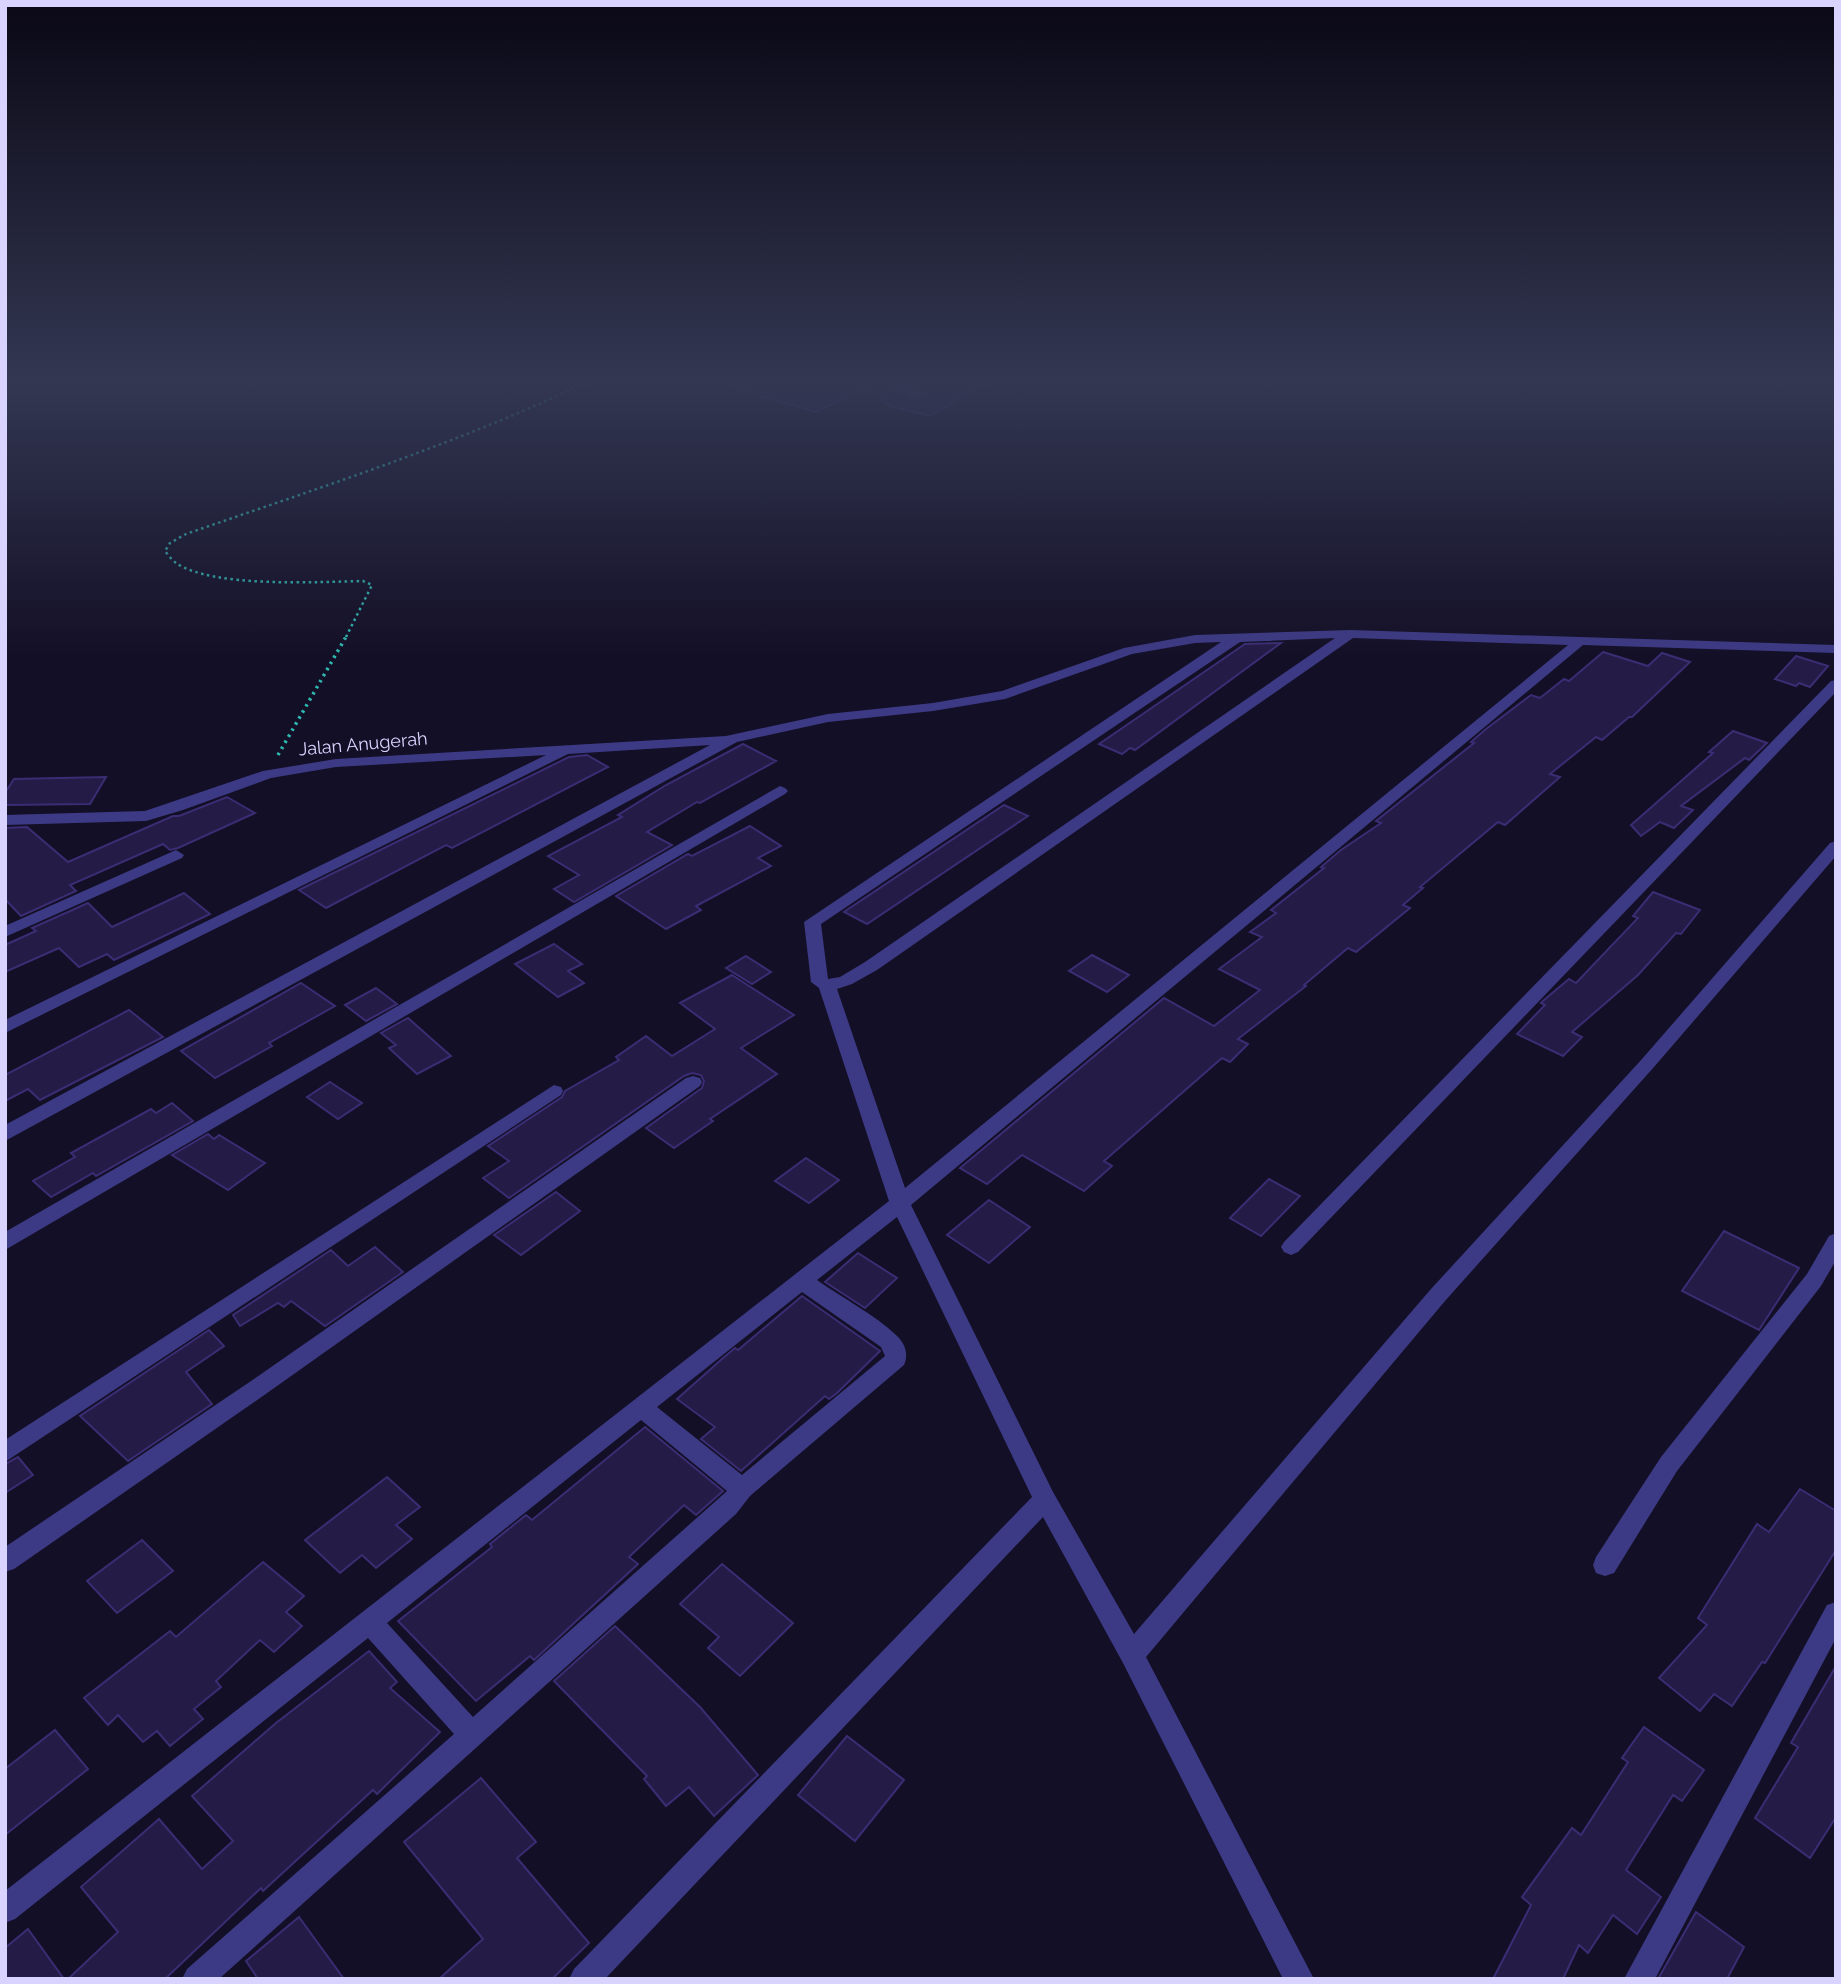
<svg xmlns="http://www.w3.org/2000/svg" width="1841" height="1984" font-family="Raleway,sans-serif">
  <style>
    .building { fill: #241b47; stroke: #3b2d73; stroke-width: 2 }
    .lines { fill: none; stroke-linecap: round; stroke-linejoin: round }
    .path-far1 { stroke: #2fb8b0; stroke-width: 2.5; stroke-dasharray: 2.5 3.5; stroke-linecap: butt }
    .path { stroke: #2fb8b0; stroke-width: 3.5; stroke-dasharray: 2.5 4.5; stroke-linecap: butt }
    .minor { fill: #3d3a85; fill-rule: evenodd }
    .labels { text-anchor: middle; stroke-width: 6; stroke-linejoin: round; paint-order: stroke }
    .street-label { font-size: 18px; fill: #d9d4ff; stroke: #130f26 }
  </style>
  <rect width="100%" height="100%" fill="#130f26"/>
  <!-- building -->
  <g class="building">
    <polygon points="730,381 887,381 913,400 924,395 905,381 990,381 930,416 890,406 866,388 816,412 729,387"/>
    <polygon points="1281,643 1135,750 1130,748 1122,754 1099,744 1245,644"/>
    <polygon points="1603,652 1648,666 1662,653 1690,662 1632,717 1629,717 1602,740 1596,737 1550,774 1560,777 1505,825 1498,822 1420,887 1423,888 1403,905 1410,908 1356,952 1348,948 1304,985 1306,986 1238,1039 1248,1044 1230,1062 1222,1058 1104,1161 1112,1166 1084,1191 1022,1155 987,1184 960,1168 1164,998 1214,1026 1260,990 1219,969 1262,937 1250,932 1276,913 1271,910 1324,868 1321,867 1341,850 1381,823 1376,821 1474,743 1471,742 1486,729 1531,695 1540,698 1564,679 1569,681"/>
    <polygon points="1796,656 1828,666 1810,687 1799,683 1796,686 1775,679"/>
    <polygon points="1733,731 1767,743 1749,760 1745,758 1681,806 1693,810 1674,828 1660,822 1641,836 1631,825 1713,753 1709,752"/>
    <polygon points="743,744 776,761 700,803 697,802 647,832 672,845 574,902 554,889 579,875 548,856 622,817 618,815 666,785"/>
    <polygon points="587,755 608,767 452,848 446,845 326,908 299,890 569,757"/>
    <polygon points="106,777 90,804 5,805 5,793 14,779"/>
    <polygon points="227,797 255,813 178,848 170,850 163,844 70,885 76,891 21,916 5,899 5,828 27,827 68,862 173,816 179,816"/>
    <polygon points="1004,805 1028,816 867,924 844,912"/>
    <polygon points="750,826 781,846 758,858 771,866 696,906 701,910 666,929 616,896 688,854 692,856"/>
    <polygon points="1653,892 1700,910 1681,934 1676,933 1638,975 1572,1032 1582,1037 1563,1056 1517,1034 1545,1005 1541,1003 1544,1000 1569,979 1576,983 1638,918 1633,916"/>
    <polygon points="184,893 210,914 114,960 107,954 79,967 59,948 5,972 5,945 36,931 32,928 88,903 112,927"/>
    <polygon points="554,944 582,964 568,971 584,983 558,997 515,964"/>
    <polygon points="1092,955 1129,975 1107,992 1069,971"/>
    <polygon points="746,956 771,972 752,984 726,968"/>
    <polygon points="732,975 794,1015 741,1048 777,1074 710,1119 713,1121 674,1148 646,1128 702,1088 704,1081 701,1075 692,1073 684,1076 509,1198 483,1178 509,1161 488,1146 562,1097 565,1091 619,1060 616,1057 646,1036 672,1056 715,1029 680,1003"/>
    <polygon points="301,983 335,1006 269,1043 272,1046 215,1078 181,1051"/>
    <polygon points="376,988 397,1004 366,1021 345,1005"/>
    <polygon points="129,1010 163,1037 40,1100 28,1089 5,1101 5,1075"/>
    <polygon points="408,1018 451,1056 417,1074 389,1048 396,1045 381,1033"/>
    <polygon points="330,1082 362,1103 338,1119 307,1097"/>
    <polygon points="172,1103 193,1121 96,1176 93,1173 51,1197 33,1181 75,1157 71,1153 151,1109 156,1113"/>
    <polygon points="208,1134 214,1139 219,1135 265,1163 228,1190 172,1155"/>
    <polygon points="806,1158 839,1180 809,1203 775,1181"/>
    <polygon points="1269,1179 1300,1196 1261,1236 1230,1218"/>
    <polygon points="556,1192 580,1211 521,1255 494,1235"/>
    <polygon points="989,1200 1030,1227 989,1263 947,1235"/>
    <polygon points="1724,1231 1799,1268 1759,1330 1682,1291"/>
    <polygon points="375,1247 403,1272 325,1326 291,1301 284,1307 278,1303 240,1326 233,1315 331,1250 348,1266"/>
    <polygon points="858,1253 897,1278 865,1308 825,1282"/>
    <polygon points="802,1296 880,1351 837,1393 829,1399 825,1396 741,1471 701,1439 715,1427 677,1399 722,1359 735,1348 738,1350"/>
    <polygon points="209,1330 224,1346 186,1372 212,1404 128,1461 80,1416"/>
    <polygon points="645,1427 723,1491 696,1515 684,1505 629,1557 638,1564 534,1660 530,1656 476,1701 398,1621 492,1547 490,1544 526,1515 532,1520"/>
    <polygon points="18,1457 33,1475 5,1493 5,1464"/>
    <polygon points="387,1477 420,1507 396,1525 412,1539 376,1568 362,1555 340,1573 305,1540"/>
    <polygon points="1800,1489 1836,1511 1836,1550 1765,1663 1762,1662 1732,1706 1714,1694 1700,1711 1659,1678 1707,1625 1698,1618 1757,1524 1769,1532"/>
    <polygon points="142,1540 173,1571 117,1613 87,1581"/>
    <polygon points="263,1562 304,1596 286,1612 302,1626 274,1652 260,1640 216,1681 221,1687 194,1709 203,1719 170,1746 157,1731 143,1742 118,1715 108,1725 84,1698 170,1631 176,1637"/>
    <polygon points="722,1564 793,1623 740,1676 708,1648 719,1637 680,1604"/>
    <polygon points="615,1626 700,1707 758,1775 714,1816 689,1787 666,1806 644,1779 647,1776 554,1681"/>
    <polygon points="369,1651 397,1682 390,1688 440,1732 377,1794 373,1790 263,1891 261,1888 165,1979 68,1979 118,1932 81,1887 159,1819 202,1869 233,1841 192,1796 276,1723"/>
    <polygon points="1836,1666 1836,1817 1810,1858 1755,1818 1798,1747 1791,1743"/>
    <polygon points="1644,1727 1704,1770 1682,1801 1673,1795 1626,1870 1661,1897 1637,1934 1613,1915 1588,1953 1579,1945 1563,1979 1493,1979 1531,1905 1522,1897 1572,1828 1581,1835 1628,1762 1622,1758"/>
    <polygon points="55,1730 88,1769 5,1835 5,1769"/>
    <polygon points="847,1736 904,1780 855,1841 798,1795"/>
    <polygon points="481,1778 536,1842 517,1858 589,1943 552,1979 439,1979 483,1939 404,1842"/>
    <polygon points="1696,1912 1744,1947 1727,1979 1658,1979"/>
    <polygon points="299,1917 344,1979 258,1979 246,1961"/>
    <polygon points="28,1929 64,1979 5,1979 5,1948"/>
  </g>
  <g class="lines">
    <!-- path-far1 -->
    <path class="path-far1" d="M346 637 372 585 363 581C319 582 212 588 176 563 172 560 168 555 165 551L170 543 186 534C321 487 460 443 589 381"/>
    <!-- path -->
    <polyline class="path" points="278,755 347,635"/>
    <!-- minor -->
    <g class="minor">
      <polygon points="889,381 901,381 921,395 912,397"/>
      <path d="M1350 630 1836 645V653L1583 645 911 1205 1053 1492 1134 1634 1431 1289 1642 1059 1830 843 1836 841V856L1654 1067 1445 1301 1146 1657 1314 1979H1283L1123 1663 1043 1517 605 1979H569L574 1969 1032 1497 897 1217 817 1280C841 1297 875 1315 896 1335 905 1343 909 1354 904 1365L750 1496 736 1514 219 1979H182L187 1969 454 1734 368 1638 15 1919 5 1923V1891L889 1201 819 988 811 982 804 922 1221 642 1195 643 1132 654 1005 699 933 711 828 722 737 742 5 1141V1125L710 745 568 754 5 1033V1020L546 755 336 767 271 778 183 810 146 821 5 825V815L145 811 263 771 336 759 726 736 828 714 933 703 1002 691 1124 648 1195 635ZM1335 638 865 962 840 977 828 979 821 924 1240 642ZM1353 638 1568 645 905 1188 837 989 852 984 877 970ZM802 1292 881 1347 885 1356 742 1475 657 1407ZM641 1420 727 1491 473 1717 387 1623Z"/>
      <polygon points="1836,680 1836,692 1298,1252 1291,1255 1284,1252 1281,1247 1284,1242 1831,681"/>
      <polygon points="780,786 785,788 788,791 785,794 5,1250 5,1232"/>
      <polygon points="176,850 184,855 182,858 5,937 5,926"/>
      <polygon points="693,1076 700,1078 702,1082 700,1086 270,1391 14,1569 5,1572 5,1547 254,1379 686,1078"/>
      <polygon points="554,1085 561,1087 563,1091 561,1095 5,1462 5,1440"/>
      <polygon points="1836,1233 1836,1260 1821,1286 1677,1471 1614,1573 1605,1576 1596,1573 1593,1565 1596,1557 1661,1457 1807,1274 1829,1236"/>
      <polygon points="1836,1602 1836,1638 1655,1979 1624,1979 1827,1605"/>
    </g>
  </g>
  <!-- sky -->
  <linearGradient id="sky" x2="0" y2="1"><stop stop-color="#0a0815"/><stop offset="0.58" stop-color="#333752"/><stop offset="1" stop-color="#333752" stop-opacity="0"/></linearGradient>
  <rect width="1841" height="659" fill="url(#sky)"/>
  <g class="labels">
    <!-- street labels -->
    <g class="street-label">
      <text transform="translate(363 744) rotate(-5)" y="6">Jalan Anugerah</text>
    </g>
  </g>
  <!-- border -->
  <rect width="1841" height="1984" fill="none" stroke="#d9d4ff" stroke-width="14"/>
</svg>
